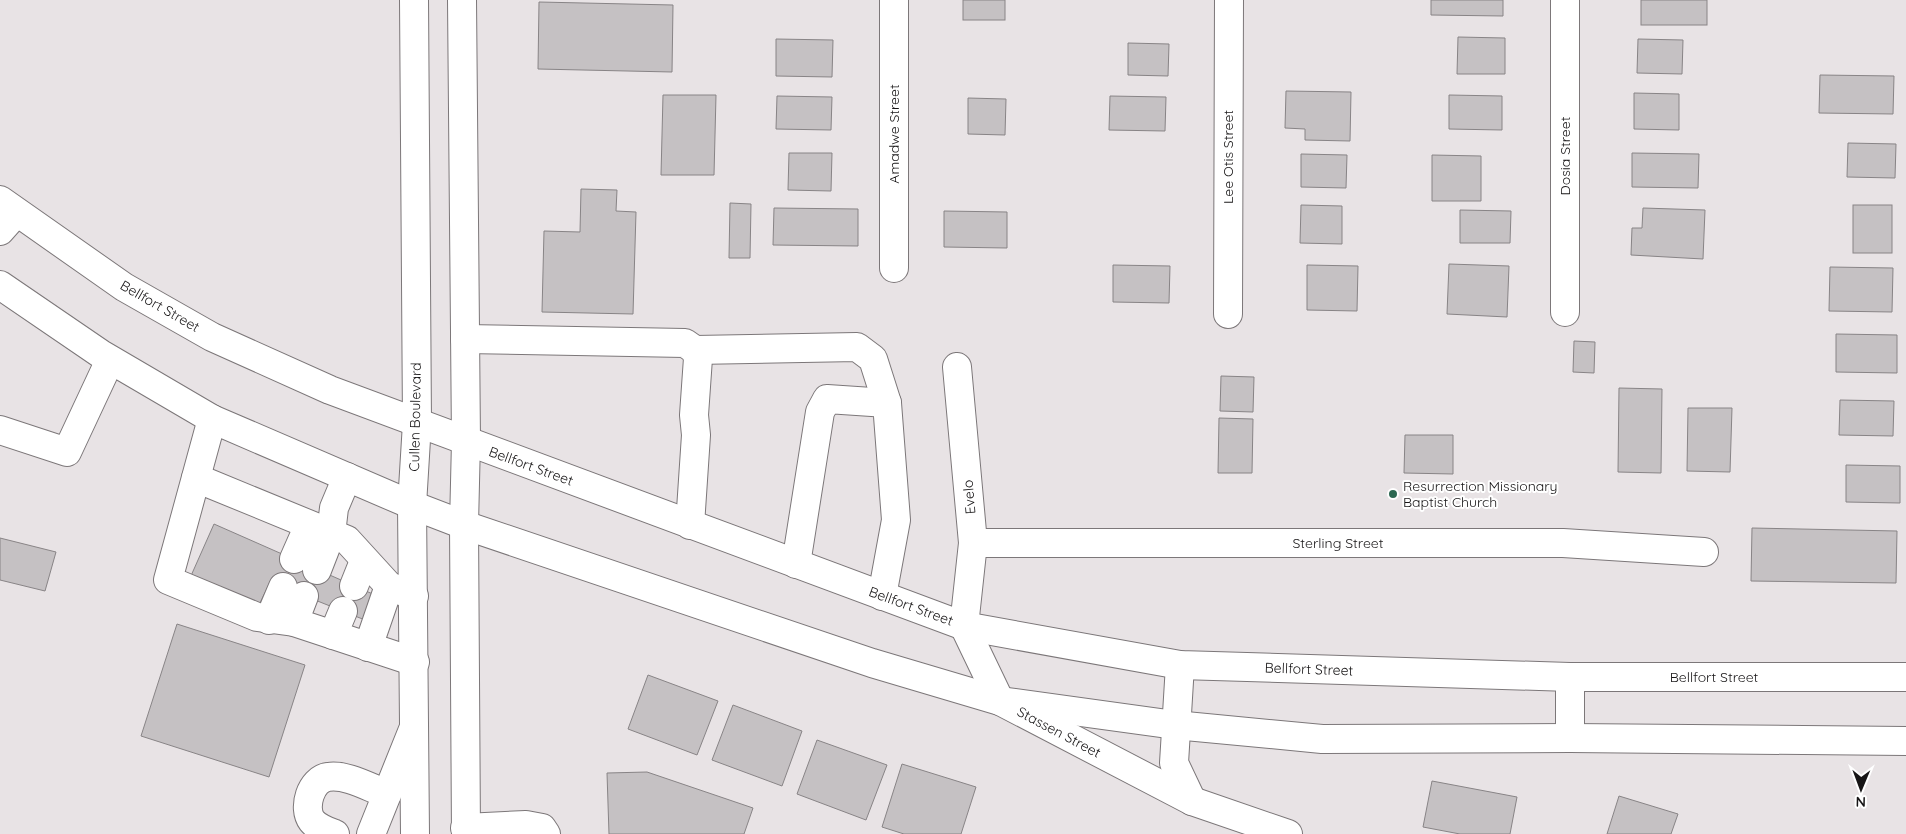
<svg xmlns="http://www.w3.org/2000/svg" width="1906" height="834" font-family="Quicksand,sans-serif">
  <style>
    .building { fill: #c5c1c3; stroke: #888486 }
    .lines { fill: none; stroke-linecap: round; stroke-linejoin: round }
    .minor-casing { stroke: #7c7779; stroke-width: 30 }
    .major-casing { stroke: #7c7779; stroke-width: 30 }
    .minor { stroke: #fff; stroke-width: 28 }
    .major { stroke: #fff; stroke-width: 28 }
    .poi-dot { fill: #2c6751; stroke: #fff; stroke-width: 2 }
    .labels { text-anchor: middle; stroke-width: 4; stroke-linejoin: round; paint-order: stroke }
    .street-label { font-size: 14px; fill: #171516; stroke: #fff }
    .poi-label { font-size: 14px; fill: #171516; stroke: #fff; text-anchor: start }
  </style>
  <rect width="100%" height="100%" fill="#e8e3e5"/>
  <!-- building -->
  <g class="building">
    <rect x="963" y="0" width="42" height="20"/>
    <polygon points="1431,0 1503,0 1503,16 1431,15"/>
    <rect x="1641" y="0" width="66" height="25"/>
    <polygon points="539,2 673,5 672,72 538,69"/>
    <polygon points="1458,37 1505,38 1505,74 1457,74"/>
    <polygon points="776,39 833,40 832,77 776,76"/>
    <polygon points="1638,39 1683,40 1682,74 1637,73"/>
    <polygon points="1128,43 1169,44 1168,76 1128,75"/>
    <polygon points="1820,75 1894,76 1893,114 1819,113"/>
    <polygon points="1286,91 1351,92 1350,141 1305,140 1305,129 1285,128"/>
    <polygon points="1634,93 1679,94 1679,130 1634,129"/>
    <polygon points="663,95 716,95 714,175 661,175"/>
    <polygon points="1449,95 1502,96 1502,130 1449,129"/>
    <polygon points="777,96 832,97 831,130 776,129"/>
    <polygon points="1110,96 1166,97 1165,131 1109,130"/>
    <polygon points="968,98 1006,99 1005,135 968,134"/>
    <polygon points="1848,143 1896,144 1895,178 1847,177"/>
    <polygon points="789,153 832,153 831,191 788,190"/>
    <polygon points="1632,153 1699,154 1698,188 1632,187"/>
    <polygon points="1301,154 1347,155 1346,188 1301,187"/>
    <polygon points="1432,155 1481,156 1481,201 1432,201"/>
    <polygon points="581,189 617,190 616,211 636,212 633,314 542,312 544,231 580,232"/>
    <polygon points="730,203 751,204 750,258 729,258"/>
    <polygon points="1301,205 1342,206 1342,244 1300,243"/>
    <rect x="1853" y="205" width="39" height="48"/>
    <polygon points="774,208 858,209 858,246 773,245"/>
    <polygon points="1643,208 1705,210 1703,259 1631,255 1632,228 1642,228"/>
    <polygon points="1460,210 1511,211 1510,243 1460,243"/>
    <polygon points="944,211 1007,212 1007,248 944,247"/>
    <polygon points="1449,264 1509,266 1507,317 1447,314"/>
    <polygon points="1113,265 1170,266 1169,303 1113,302"/>
    <polygon points="1307,265 1358,266 1357,311 1307,310"/>
    <polygon points="1830,267 1893,268 1892,312 1829,311"/>
    <polygon points="1836,334 1897,335 1897,373 1836,372"/>
    <polygon points="1574,341 1595,342 1594,373 1573,372"/>
    <polygon points="1221,376 1254,377 1253,412 1220,411"/>
    <polygon points="1619,388 1662,389 1661,473 1618,472"/>
    <polygon points="1840,400 1894,401 1893,436 1839,435"/>
    <polygon points="1688,408 1732,408 1730,472 1687,471"/>
    <polygon points="1219,418 1253,419 1252,473 1218,473"/>
    <polygon points="1405,435 1453,435 1453,474 1404,473"/>
    <polygon points="1846,465 1900,466 1900,503 1846,502"/>
    <polygon points="214,524 375,595 365,620 270,582 258,607 190,578"/>
    <polygon points="1752,528 1897,531 1896,583 1751,581"/>
    <polygon points="0,538 56,552 45,591 0,580"/>
    <polygon points="177,624 305,665 269,777 141,736"/>
    <polygon points="648,675 718,701 697,755 628,729"/>
    <polygon points="733,705 802,731 782,786 712,760"/>
    <polygon points="817,740 887,765 866,820 797,794"/>
    <polygon points="902,764 976,787 961,834 904,834 882,827"/>
    <polygon points="647,772 753,808 744,834 609,834 607,773"/>
    <polygon points="1432,781 1517,797 1510,834 1460,834 1423,827"/>
    <polygon points="1619,796 1678,814 1671,834 1607,834"/>
  </g>
  <g class="lines">
    <!-- minor casing -->
    <g class="minor-casing">
      <g id="minor">
        <polyline points="894,0 894,268"/>
        <polyline points="1565,312 1565,0"/>
        <polyline points="1228,314 1229,0"/>
        <polyline points="465,339 685,343 695,350 698,358 694,415 696,435 690,525"/>
        <polyline points="695,350 857,347 873,359 887,403"/>
        <polyline points="957,367 973,543 964,626 1000,701 1192,801 1288,834"/>
        <polyline points="212,419 168,580 257,617 294,622 415,662"/>
        <polyline points="0,430 67,452 110,360"/>
        <polyline points="196,478 347,540 389,586 414,596"/>
        <polyline points="973,543 1563,543 1704,552"/>
        <polyline points="294,559 309,525"/>
        <polyline points="796,564 820,412 827,399 887,403 896,520 882,596"/>
        <polyline points="317,570 331,534 334,508 347,477"/>
        <polyline points="354,586 364,561"/>
        <polyline points="269,620 283,587"/>
        <polyline points="294,622 304,596"/>
        <polyline points="333,635 343,611"/>
        <polyline points="368,647 389,586"/>
        <polyline points="1180,665 1174,763 1192,801"/>
        <polyline points="465,828 526,825 542,828 546,834"/>
        <path d="M335 834C327 831 318 828 312 821 302 808 311 779 328 777 347 774 370 788 387 794"/>
        <polyline points="371,834 414,727"/>
      </g>
    </g>
    <!-- major casing -->
    <g class="major-casing">
      <g id="major">
        <polyline points="414,0 417,423 412,505 415,834"/>
        <polyline points="462,0 466,441 464,525 466,834"/>
        <polyline points="0,200 124,287 212,337 330,390 964,626 1180,665 1570,677 1906,677"/>
        <polyline points="0,231 16,213"/>
        <polyline points="0,285 101,354 212,419 412,505 464,525 872,663 1000,701 1175,725 1322,739 1570,738 1906,741"/>
        <polyline points="1570,677 1570,738"/>
      </g>
    </g>
    <!-- minor -->
    <use href="#minor" class="minor"/>
    <!-- major -->
    <use href="#major" class="major"/>
  </g>
  <!-- markers -->
  <circle class="poi-dot" cx="1393" cy="494" r="5"/>
  <g class="labels">
    <!-- street labels -->
    <g class="street-label">
      <text transform="translate(894 134) rotate(-90)" y="5">Amadwe Street</text>
      <text transform="translate(1565 156) rotate(-90)" y="5">Dosia Street</text>
      <text transform="translate(1228 157) rotate(-90)" y="5">Lee Otis Street</text>
      <text transform="translate(160 306) rotate(30)" y="5">Bellfort Street</text>
      <text transform="translate(415 417) rotate(-89)" y="5">Cullen Boulevard</text>
      <text transform="translate(531 466) rotate(20)" y="5">Bellfort Street</text>
      <text transform="translate(969 497) rotate(-95)" y="5">Evelo</text>
      <text x="1338" y="548">Sterling Street</text>
      <text transform="translate(911 606) rotate(20)" y="5">Bellfort Street</text>
      <text transform="translate(1309 669) rotate(2)" y="5">Bellfort Street</text>
      <text x="1714" y="682">Bellfort Street</text>
      <text transform="translate(1059 732) rotate(28)" y="5">Stassen Street</text>
    </g>
    <!-- poi labels -->
    <g class="poi-label">
      <text x="1403" y="491">Resurrection Missionary<tspan x="1403" dy="16">Baptist Church</tspan></text>
    </g>
  </g>
  <!-- north arrow -->
  <g transform="translate(1861 789) rotate(181)" stroke="#ffffff" stroke-width="4" paint-order="stroke">
  <path d="M0-4L9 19L0 12L-9 19Z" fill="#171516"/>
  <text y="-8" font-size="14" font-weight="bold" text-anchor="middle" fill="#171516">N</text>
  </g>
</svg>
